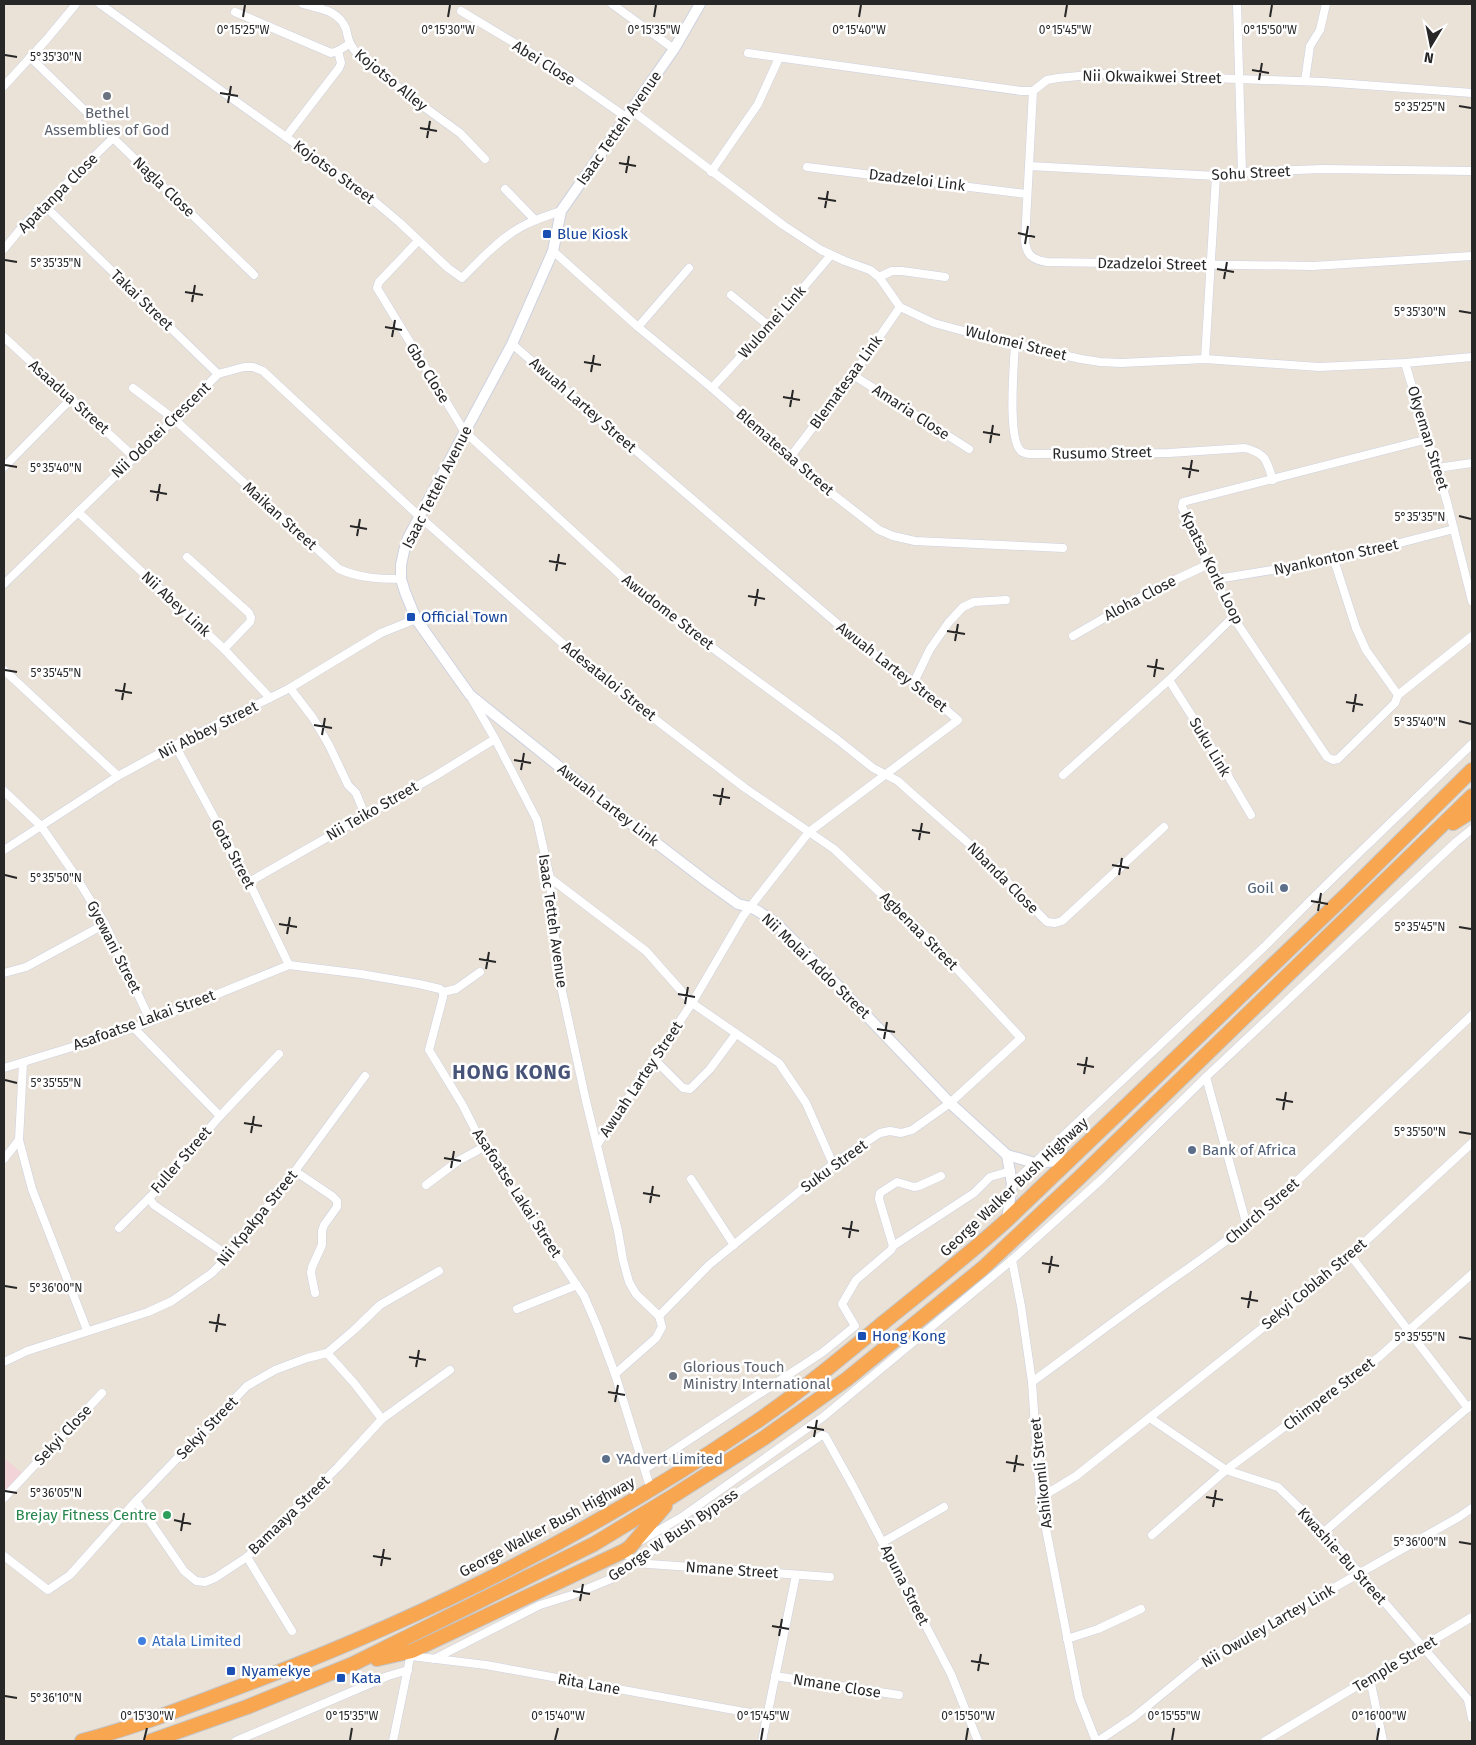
<svg xmlns="http://www.w3.org/2000/svg" width="1476" height="1745" font-family="'Fira Sans',sans-serif">
  <style>
    .medical { fill: #f2d4d8 }
    .lines { fill: none; stroke-linecap: round; stroke-linejoin: round }
    .minor-casing { stroke: #cdd2e1; stroke-width: 9 }
    .tertiary-casing { stroke: #cdd2e1; stroke-width: 12 }
    .trunk-casing { stroke: #c3c3c3; stroke-width: 16 }
    .minor { stroke: #fff; stroke-width: 8 }
    .tertiary { stroke: #fff; stroke-width: 10 }
    .trunk { stroke: #f9a651; stroke-width: 14 }
    .ticks { fill: none; stroke: #272727; stroke-width: 2 }
    .worship-dot { fill: #6b7280; stroke: #fff; stroke-width: 2 }
    .transit-dot { fill: #1a4fb4; stroke: #fff; stroke-width: 2 }
    .service-dot { fill: #5c6f8a; stroke: #fff; stroke-width: 2 }
    .leisure-dot { fill: #2e9e5b; stroke: #fff; stroke-width: 2 }
    .shop-dot { fill: #3f7fe0; stroke: #fff; stroke-width: 2 }
    .labels { text-anchor: middle; stroke-width: 5; stroke-linejoin: round; paint-order: stroke }
    .street-label { font-size: 15px; fill: #272727; stroke: #fff }
    .worship-label { font-size: 15px; fill: #5b616d; stroke: #fff }
    .transit-label { font-size: 15px; fill: #164399; stroke: #fff; text-anchor: start }
    .service-label { font-size: 15px; fill: #4e5e75; stroke: #fff; text-anchor: start }
    .leisure-label { font-size: 15px; fill: #27864d; stroke: #fff; text-anchor: end }
    .shop-label { font-size: 15px; fill: #366cbe; stroke: #fff; text-anchor: start }
    .district-label { font-size: 20px; font-weight: bold; letter-spacing: 1px; fill: #475478; stroke: #fff }
    .ticks-label { font-size: 12px; text-anchor: middle; fill: #272727; stroke: #fff; stroke-width: 5; stroke-linejoin: round; paint-order: stroke }
  </style>
  <rect width="100%" height="100%" fill="#eae1d7"/>
  <!-- medical -->
  <polygon class="medical" points="4,1458 22,1473 4,1494"/>
  <g class="lines">
    <!-- minor casing -->
    <g class="minor-casing">
      <g id="minor">
        <path d="M100 4 367 195 399 222 448 268 462 278C480 260 498 240 521 227 533 220 547 216 561 211"/>
        <path d="M303 4C320 9 339 10 346 29 348 38 349 44 355 51L409 96 460 133 485 159"/>
        <polyline points="612,4 674,49"/>
        <polyline points="1237,4 1242,172"/>
        <polyline points="461,11 553,66 626,117"/>
        <polyline points="235,12 331,53 338,51 349,44"/>
        <polyline points="748,53 1021,91 1033,91 1047,80 1058,78 1100,74 1323,82 1472,93"/>
        <polyline points="30,57 254,275"/>
        <polyline points="1305,81 1310,46 1320,30 1326,4"/>
        <polyline points="4,86 47,39 76,4"/>
        <path d="M1033 91 1025 240C1026 255 1033 260 1047 262L1313 266 1472 256"/>
        <polyline points="631,110 783,225 821,250 845,261 870,270 879,277 900,307 934,323 989,338 1081,359 1100,362 1121,363 1205,359 1319,367 1405,363 1472,357"/>
        <polyline points="286,137 339,68 341,63 338,51"/>
        <polyline points="1029,166 1216,176 1242,172 1323,169 1472,171"/>
        <polyline points="807,167 1026,194"/>
        <polyline points="711,172 758,104 779,58"/>
        <polyline points="505,189 535,220"/>
        <polyline points="44,205 218,374"/>
        <polyline points="418,241 379,282 377,288 464,431 627,581 714,649 838,740 873,768 898,781 909,791 975,849 1047,922 1055,923 1062,921 1164,827"/>
        <polyline points="4,249 23,226 113,138"/>
        <polyline points="553,251 638,327 712,388 835,496 879,530 893,536 915,541 1063,548"/>
        <polyline points="879,277 892,271 902,271 945,277"/>
        <polyline points="731,295 769,326"/>
        <polyline points="638,327 689,268"/>
        <polyline points="4,337 134,457"/>
        <polyline points="512,344 805,596 867,649 914,682 958,720 809,832 743,916 692,1003 597,1145"/>
        <path d="M1015 344C1014 364 1007 439 1021 451 1022 453 1026 453 1028 454L1169 453 1245 448C1267 454 1266 460 1273 480"/>
        <polyline points="1205,359 1216,176"/>
        <polyline points="1405,363 1447,502 1472,601"/>
        <polyline points="853,375 969,449"/>
        <path d="M133 388 174 419 339 569C359 578 379 579 401 579"/>
        <polyline points="712,388 792,301 831,255"/>
        <polyline points="1428,439 1183,502 1182,507 1233,617 1327,757 1333,760 1338,759 1395,703 1398,695 1472,636"/>
        <polyline points="791,456 853,375 900,307"/>
        <polyline points="4,467 71,399"/>
        <polyline points="1437,468 1472,463"/>
        <polyline points="78,512 224,649 270,698"/>
        <polyline points="187,557 249,613 251,618 250,622 224,649"/>
        <polyline points="1334,560 1356,628 1366,650 1398,695"/>
        <polyline points="1217,579 1334,560 1454,529"/>
        <polyline points="4,584 174,419 218,374 244,367 253,367 263,371 419,516 570,650 622,694 745,788 834,849 931,941 1021,1038 950,1103 912,1130 901,1133 890,1131 880,1133 833,1164 709,1265 659,1316"/>
        <polyline points="1073,636 1151,591 1209,564"/>
        <polyline points="4,670 118,776"/>
        <polyline points="1169,680 1204,735 1251,815"/>
        <polyline points="914,682 930,649 949,622 963,607 974,602 1006,600"/>
        <polyline points="290,688 313,718 329,745 348,785 356,793 365,815"/>
        <polyline points="472,699 495,739 537,820 550,878 552,914 562,991 586,1101 618,1231 623,1260 629,1282 636,1294 659,1316 662,1327 656,1338 615,1374"/>
        <polyline points="175,745 249,882 289,965"/>
        <polyline points="1063,775 1169,680 1233,617"/>
        <polyline points="4,791 41,826 73,872 105,924 150,1020"/>
        <polyline points="4,850 118,776 175,745 290,688 381,633 416,619"/>
        <polyline points="550,878 646,951 692,1003 779,1063 806,1103 833,1164"/>
        <polyline points="249,882 435,776 495,739"/>
        <polyline points="4,973 26,967 105,924"/>
        <polyline points="443,992 443,997 429,1050 462,1104 484,1147 584,1296 597,1326 615,1374 651,1490"/>
        <polyline points="443,992 456,989 480,972"/>
        <polyline points="134,1028 220,1116"/>
        <polyline points="655,1060 683,1088 690,1089 710,1069 736,1034"/>
        <polyline points="23,1063 19,1140 32,1189 87,1330"/>
        <polyline points="4,1068 134,1028 289,965 361,974 419,984 440,989 443,992"/>
        <polyline points="1206,1077 1247,1226"/>
        <polyline points="4,1159 19,1140"/>
        <polyline points="295,1171 332,1196 337,1201 337,1207 324,1225 322,1231 322,1245 312,1267 311,1273 315,1293"/>
        <polyline points="691,1179 734,1245"/>
        <polyline points="1012,1184 1264,947 1328,883 1472,744"/>
        <polyline points="426,1185 458,1161 484,1147"/>
        <polyline points="149,1198 154,1205 229,1256"/>
        <polyline points="119,1228 153,1194 220,1116 279,1054"/>
        <polyline points="893,1246 879,1199 880,1193 897,1182 914,1187 919,1186 941,1176"/>
        <polyline points="1351,1256 1468,1408"/>
        <polyline points="1012,1260 1021,1306 1032,1382 1040,1498 1079,1698 1096,1741"/>
        <polyline points="517,1309 577,1285"/>
        <polyline points="327,1353 354,1383 382,1419"/>
        <polyline points="4,1362 27,1351 148,1312 172,1301 212,1273 229,1256 295,1171 365,1076"/>
        <path d="M1032 1382C1072 1353 1111 1323 1152 1294 1195 1263 1239 1234 1279 1198L1472 1015"/>
        <polyline points="1150,1418 1226,1470 1278,1487 1324,1532 1472,1704"/>
        <polyline points="645,1469 823,1352 855,1326 842,1304 856,1280 891,1250 893,1246 974,1193 990,1177 1011,1171"/>
        <polyline points="4,1498 102,1393"/>
        <polyline points="1040,1498 1076,1476 1329,1275 1472,1143"/>
        <polyline points="136,1501 184,1571 196,1581 205,1582 215,1578 247,1557 338,1467 382,1419 450,1370"/>
        <polyline points="1324,1532 1472,1404"/>
        <polyline points="1152,1535 1226,1470 1379,1357 1472,1274"/>
        <polyline points="640,1541 682,1517 823,1417 1012,1260 1103,1178 1206,1077 1456,842 1472,829"/>
        <polyline points="883,1542 944,1507"/>
        <polyline points="624,1551 635,1563 830,1577"/>
        <polyline points="4,1556 48,1590 70,1575 136,1501 247,1386 275,1370 307,1358 327,1353 354,1330 380,1305 439,1271"/>
        <polyline points="247,1557 292,1631"/>
        <polyline points="1067,1639 1098,1629 1141,1609"/>
        <polyline points="411,1656 486,1665 767,1716"/>
        <polyline points="434,1659 540,1605 572,1595 611,1579 822,1435 825,1436 854,1488 951,1674 978,1741"/>
        <polyline points="775,1676 899,1695"/>
        <polyline points="1370,1679 1383,1741"/>
        <polyline points="1468,1700 1472,1718"/>
        <polyline points="236,1741 388,1676 408,1670"/>
        <polyline points="393,1741 411,1653"/>
        <polyline points="762,1741 796,1575"/>
        <polyline points="1098,1741 1134,1717 1199,1664 1459,1517 1472,1508"/>
        <polyline points="1265,1741 1472,1617"/>
      </g>
    </g>
    <!-- tertiary casing -->
    <g class="tertiary-casing">
      <g id="tertiary">
        <polyline points="700,4 674,49 561,211 553,251 512,344 408,538 404,551 401,565 401,579 405,592 416,619 470,695 621,816 706,881 738,904 750,907 758,911 776,923 820,967 950,1103 1007,1155 1035,1163 1068,1160"/>
        <polyline points="1007,1220 1012,1184 1007,1155"/>
      </g>
    </g>
    <!-- trunk casing -->
    <g class="trunk-casing">
      <g id="trunk">
        <polyline points="1453,823 1472,811"/>
        <polyline points="377,1659 412,1651 624,1551 630,1547 665,1506"/>
        <path d="M82 1741C143 1725 201 1701 260 1679 434 1613 602 1527 756 1422 800 1392 842 1357 883 1323 925 1289 967 1256 1007 1220L1346 895 1472 770"/>
        <polyline points="151,1741 247,1707 353,1664 594,1544 673,1496 764,1438 847,1379 983,1268 1079,1178 1472,796"/>
      </g>
    </g>
    <!-- minor -->
    <use href="#minor" class="minor"/>
    <!-- tertiary -->
    <use href="#tertiary" class="tertiary"/>
    <!-- trunk -->
    <use href="#trunk" class="trunk"/>
  </g>
  <!-- ticks -->
  <path class="ticks" d="M243 17 245 5M448 17 450 5M654 17 656 5M859 17 861 5M1065 17 1067 5M1270 17 1272 5M5 55 17 57M1252 70 1269 73M1259 80 1262 63M220 93 238 96M228 103 231 86M1459 106 1471 108M420 128 437 131M427 138 430 121M619 163 636 166M626 173 629 156M818 198 836 201M825 208 828 191M1018 233 1035 237M1025 244 1028 226M5 260 17 262M1217 269 1234 272M1224 279 1227 262M185 292 203 295M192 302 195 285M1459 311 1471 313M385 327 402 330M392 337 395 320M584 362 601 365M591 372 594 355M783 397 800 400M790 407 793 390M983 432 1000 435M990 443 993 425M5 465 17 467M1182 468 1199 471M1189 478 1192 460M150 491 167 494M157 501 160 484M1459 516 1471 519M350 526 367 529M357 536 360 519M549 561 566 564M556 571 559 554M748 596 765 599M755 606 758 589M947 631 965 634M955 641 958 624M1147 666 1164 669M5 670 17 672M1154 677 1157 659M115 690 132 693M122 700 125 683M1346 702 1363 705M1353 712 1356 694M1459 721 1471 724M314 725 332 728M322 735 325 718M514 760 531 763M521 770 524 753M713 795 730 798M720 805 723 788M912 830 930 833M919 840 922 823M1112 865 1129 868M5 875 17 878M1119 875 1122 858M1311 901 1328 904M1318 911 1321 893M279 924 297 927M1459 927 1471 929M287 934 290 917M479 959 496 962M486 969 489 952M678 994 695 997M685 1004 688 987M877 1029 895 1032M884 1039 887 1022M1077 1064 1094 1067M1084 1074 1087 1057M5 1080 17 1083M1276 1099 1293 1102M1283 1110 1286 1092M244 1123 262 1126M1459 1132 1471 1134M251 1133 254 1116M444 1158 461 1161M451 1168 454 1151M643 1193 660 1196M650 1203 653 1186M842 1228 859 1231M849 1238 852 1221M1042 1263 1059 1266M1049 1273 1052 1256M5 1286 17 1288M1241 1298 1258 1301M1248 1308 1251 1291M209 1322 226 1325M216 1332 219 1314M1459 1337 1471 1339M409 1357 426 1360M416 1367 419 1350M608 1392 625 1395M615 1402 618 1385M807 1427 824 1430M814 1437 817 1420M1006 1462 1024 1465M1014 1472 1017 1455M5 1491 17 1493M1206 1497 1223 1500M1213 1507 1216 1490M174 1520 191 1524M181 1531 184 1513M1459 1542 1471 1544M373 1556 391 1559M381 1566 384 1549M573 1591 590 1594M580 1601 583 1584M772 1626 789 1629M779 1636 782 1619M971 1661 989 1664M978 1671 981 1654M5 1696 17 1698M144 1740 147 1728M350 1740 352 1728M555 1740 558 1728M761 1740 763 1728M966 1740 968 1728M1172 1740 1174 1728M1377 1740 1379 1728"/>
  <!-- markers -->
  <g class="worship-dot">
    <circle cx="107" cy="96" r="5"/>
    <circle cx="673" cy="1376" r="5"/>
  </g>
  <g class="transit-dot">
    <rect x="542" y="229" width="10" height="10" rx="2.5"/>
    <rect x="406" y="612" width="10" height="10" rx="2.5"/>
    <rect x="857" y="1331" width="10" height="10" rx="2.5"/>
    <rect x="226" y="1666" width="10" height="10" rx="2.5"/>
    <rect x="336" y="1673" width="10" height="10" rx="2.5"/>
  </g>
  <g class="service-dot">
    <circle cx="1284" cy="888" r="5"/>
    <circle cx="1192" cy="1150" r="5"/>
    <circle cx="606" cy="1459" r="5"/>
  </g>
  <circle class="leisure-dot" cx="167" cy="1515" r="5"/>
  <circle class="shop-dot" cx="142" cy="1641" r="5"/>
  <g class="labels">
    <!-- street labels -->
    <g class="street-label">
      <text transform="translate(544 63) rotate(32)" y="5">Abei Close</text>
      <text transform="translate(1152 77) rotate(1)" y="5">Nii Okwaikwei Street</text>
      <text transform="translate(391 80) rotate(39)" y="5">Kojotso Alley</text>
      <text transform="translate(619 128) rotate(-55)" y="5">Isaac Tetteh Avenue</text>
      <text transform="translate(334 172) rotate(36)" y="5">Kojotso Street</text>
      <text transform="translate(1251 173) rotate(-3)" y="5">Sohu Street</text>
      <text transform="translate(917 180) rotate(7)" y="5">Dzadzeloi Link</text>
      <text transform="translate(164 187) rotate(44)" y="5">Nagla Close</text>
      <text transform="translate(58 193) rotate(-45)" y="5">Apatanpa Close</text>
      <text transform="translate(1152 264) rotate(1)" y="5">Dzadzeloi Street</text>
      <text transform="translate(142 300) rotate(44)" y="5">Takai Street</text>
      <text transform="translate(772 322) rotate(-48)" y="5">Wulomei Link</text>
      <text transform="translate(1016 343) rotate(14)" y="5">Wulomei Street</text>
      <text transform="translate(428 373) rotate(58)" y="5">Gbo Close</text>
      <text transform="translate(846 382) rotate(-54)" y="5">Blematesaa Link</text>
      <text transform="translate(69 397) rotate(42)" y="5">Asaadua Street</text>
      <text transform="translate(583 405) rotate(41)" y="5">Awuah Lartey Street</text>
      <text transform="translate(911 412) rotate(33)" y="5">Amaria Close</text>
      <text transform="translate(161 430) rotate(-44)" y="5">Nii Odotei Crescent</text>
      <text transform="translate(1428 438) rotate(73)" y="5">Okyeman Street</text>
      <text transform="translate(785 452) rotate(41)" y="5">Blematesaa Street</text>
      <text transform="translate(1102 453) rotate(-1)" y="5">Rusumo Street</text>
      <text transform="translate(437 487) rotate(-63)" y="5">Isaac Tetteh Avenue</text>
      <text transform="translate(280 516) rotate(42)" y="5">Maikan Street</text>
      <text transform="translate(1336 557) rotate(-12)" y="5">Nyankonton Street</text>
      <text transform="translate(1212 568) rotate(64)" y="5">Kpatsa Korle Loop</text>
      <text transform="translate(1140 598) rotate(-28)" y="5">Aloha Close</text>
      <text transform="translate(176 604) rotate(43)" y="5">Nii Abey Link</text>
      <text transform="translate(668 612) rotate(38)" y="5">Awudome Street</text>
      <text transform="translate(892 667) rotate(38)" y="5">Awuah Lartey Street</text>
      <text transform="translate(609 681) rotate(39)" y="5">Adesataloi Street</text>
      <text transform="translate(208 730) rotate(-27)" y="5">Nii Abbey Street</text>
      <text transform="translate(1210 747) rotate(59)" y="5">Suku Link</text>
      <text transform="translate(608 805) rotate(38)" y="5">Awuah Lartey Link</text>
      <text transform="translate(372 811) rotate(-30)" y="5">Nii Teiko Street</text>
      <text transform="translate(233 854) rotate(62)" y="5">Gota Street</text>
      <text transform="translate(1003 878) rotate(45)" y="5">Nbanda Close</text>
      <text transform="translate(553 921) rotate(82)" y="5">Isaac Tetteh Avenue</text>
      <text transform="translate(919 931) rotate(45)" y="5">Agbenaa Street</text>
      <text transform="translate(114 947) rotate(63)" y="5">Gyewani Street</text>
      <text transform="translate(816 966) rotate(44)" y="5">Nii Molai Addo Street</text>
      <text transform="translate(144 1020) rotate(-20)" y="5">Asafoatse Lakai Street</text>
      <text transform="translate(641 1079) rotate(-56)" y="5">Awuah Lartey Street</text>
      <text transform="translate(181 1160) rotate(-49)" y="5">Fuller Street</text>
      <text transform="translate(834 1166) rotate(-36)" y="5">Suku Street</text>
      <text transform="translate(1014 1187) rotate(-43)" y="5">George Walker Bush Highway</text>
      <text transform="translate(517 1193) rotate(57)" y="5">Asafoatse Lakai Street</text>
      <text transform="translate(1262 1211) rotate(-41)" y="5">Church Street</text>
      <text transform="translate(257 1218) rotate(-51)" y="5">Nii Kpakpa Street</text>
      <text transform="translate(1314 1284) rotate(-40)" y="5">Sekyi Coblah Street</text>
      <text transform="translate(1329 1394) rotate(-37)" y="5">Chimpere Street</text>
      <text transform="translate(207 1428) rotate(-46)" y="5">Sekyi Street</text>
      <text transform="translate(63 1435) rotate(-47)" y="5">Sekyi Close</text>
      <text transform="translate(1041 1473) rotate(-96)" y="5">Ashikomli Street</text>
      <text transform="translate(289 1515) rotate(-44)" y="5">Bamaaya Street</text>
      <text transform="translate(547 1527) rotate(-28)" y="5">George Walker Bush Highway</text>
      <text transform="translate(673 1535) rotate(-34)" y="5">George W Bush Bypass</text>
      <text transform="translate(1342 1556) rotate(48)" y="5">Kwashie-Bu Street</text>
      <text transform="translate(732 1570) rotate(4)" y="5">Nmane Street</text>
      <text transform="translate(905 1585) rotate(63)" y="5">Apuna Street</text>
      <text transform="translate(1268 1626) rotate(-30)" y="5">Nii Owuley Lartey Link</text>
      <text transform="translate(1395 1664) rotate(-31)" y="5">Temple Street</text>
      <text transform="translate(589 1684) rotate(10)" y="5">Rita Lane</text>
      <text transform="translate(837 1686) rotate(9)" y="5">Nmane Close</text>
    </g>
    <!-- worship labels -->
    <g class="worship-label">
      <text x="107" y="118">Bethel<tspan x="107" dy="17">Assemblies of God</tspan></text>
      <text x="683" y="1372" text-anchor="start">Glorious Touch<tspan x="683" dy="17">Ministry International</tspan></text>
    </g>
    <!-- transit labels -->
    <g class="transit-label">
      <text x="557" y="239">Blue Kiosk</text>
      <text x="421" y="622">Official Town</text>
      <text x="872" y="1341">Hong Kong</text>
      <text x="241" y="1676">Nyamekye</text>
      <text x="351" y="1683">Kata</text>
    </g>
    <!-- service labels -->
    <g class="service-label">
      <text x="1274" y="893" text-anchor="end">Goil</text>
      <text x="1202" y="1155">Bank of Africa</text>
      <text x="616" y="1464">YAdvert Limited</text>
    </g>
    <!-- leisure labels -->
    <g class="leisure-label">
      <text x="157" y="1520">Brejay Fitness Centre</text>
    </g>
    <!-- shop labels -->
    <g class="shop-label">
      <text x="152" y="1646">Atala Limited</text>
    </g>
    <!-- district labels -->
    <g class="district-label">
      <text x="512" y="1079">HONG KONG</text>
    </g>
  </g>
  <g class="ticks-label">
    <text x="243" y="34">0°15'25"W</text>
    <text x="448" y="34">0°15'30"W</text>
    <text x="654" y="34">0°15'35"W</text>
    <text x="859" y="34">0°15'40"W</text>
    <text x="1065" y="34">0°15'45"W</text>
    <text x="1270" y="34">0°15'50"W</text>
    <text x="56" y="61">5°35'30"N</text>
    <text x="1420" y="111">5°35'25"N</text>
    <text x="56" y="267">5°35'35"N</text>
    <text x="1420" y="316">5°35'30"N</text>
    <text x="56" y="472">5°35'40"N</text>
    <text x="1420" y="521">5°35'35"N</text>
    <text x="56" y="677">5°35'45"N</text>
    <text x="1420" y="726">5°35'40"N</text>
    <text x="56" y="882">5°35'50"N</text>
    <text x="1420" y="931">5°35'45"N</text>
    <text x="56" y="1087">5°35'55"N</text>
    <text x="1420" y="1136">5°35'50"N</text>
    <text x="56" y="1292">5°36'00"N</text>
    <text x="1420" y="1341">5°35'55"N</text>
    <text x="56" y="1497">5°36'05"N</text>
    <text x="1420" y="1546">5°36'00"N</text>
    <text x="56" y="1702">5°36'10"N</text>
    <text x="147" y="1720">0°15'30"W</text>
    <text x="352" y="1720">0°15'35"W</text>
    <text x="558" y="1720">0°15'40"W</text>
    <text x="763" y="1720">0°15'45"W</text>
    <text x="968" y="1720">0°15'50"W</text>
    <text x="1174" y="1720">0°15'55"W</text>
    <text x="1379" y="1720">0°16'00"W</text>
  </g>
  <!-- border -->
  <rect width="1476" height="1745" fill="none" stroke="#272727" stroke-width="10"/>
  <!-- north arrow -->
  <g transform="translate(1431 45) rotate(190)" stroke="#ffffff" stroke-width="4" paint-order="stroke">
  <path d="M0-4L9 19L0 12L-9 19Z" fill="#272727"/>
  <text y="-8" font-size="14" font-weight="bold" text-anchor="middle" fill="#272727">N</text>
  </g>
</svg>
